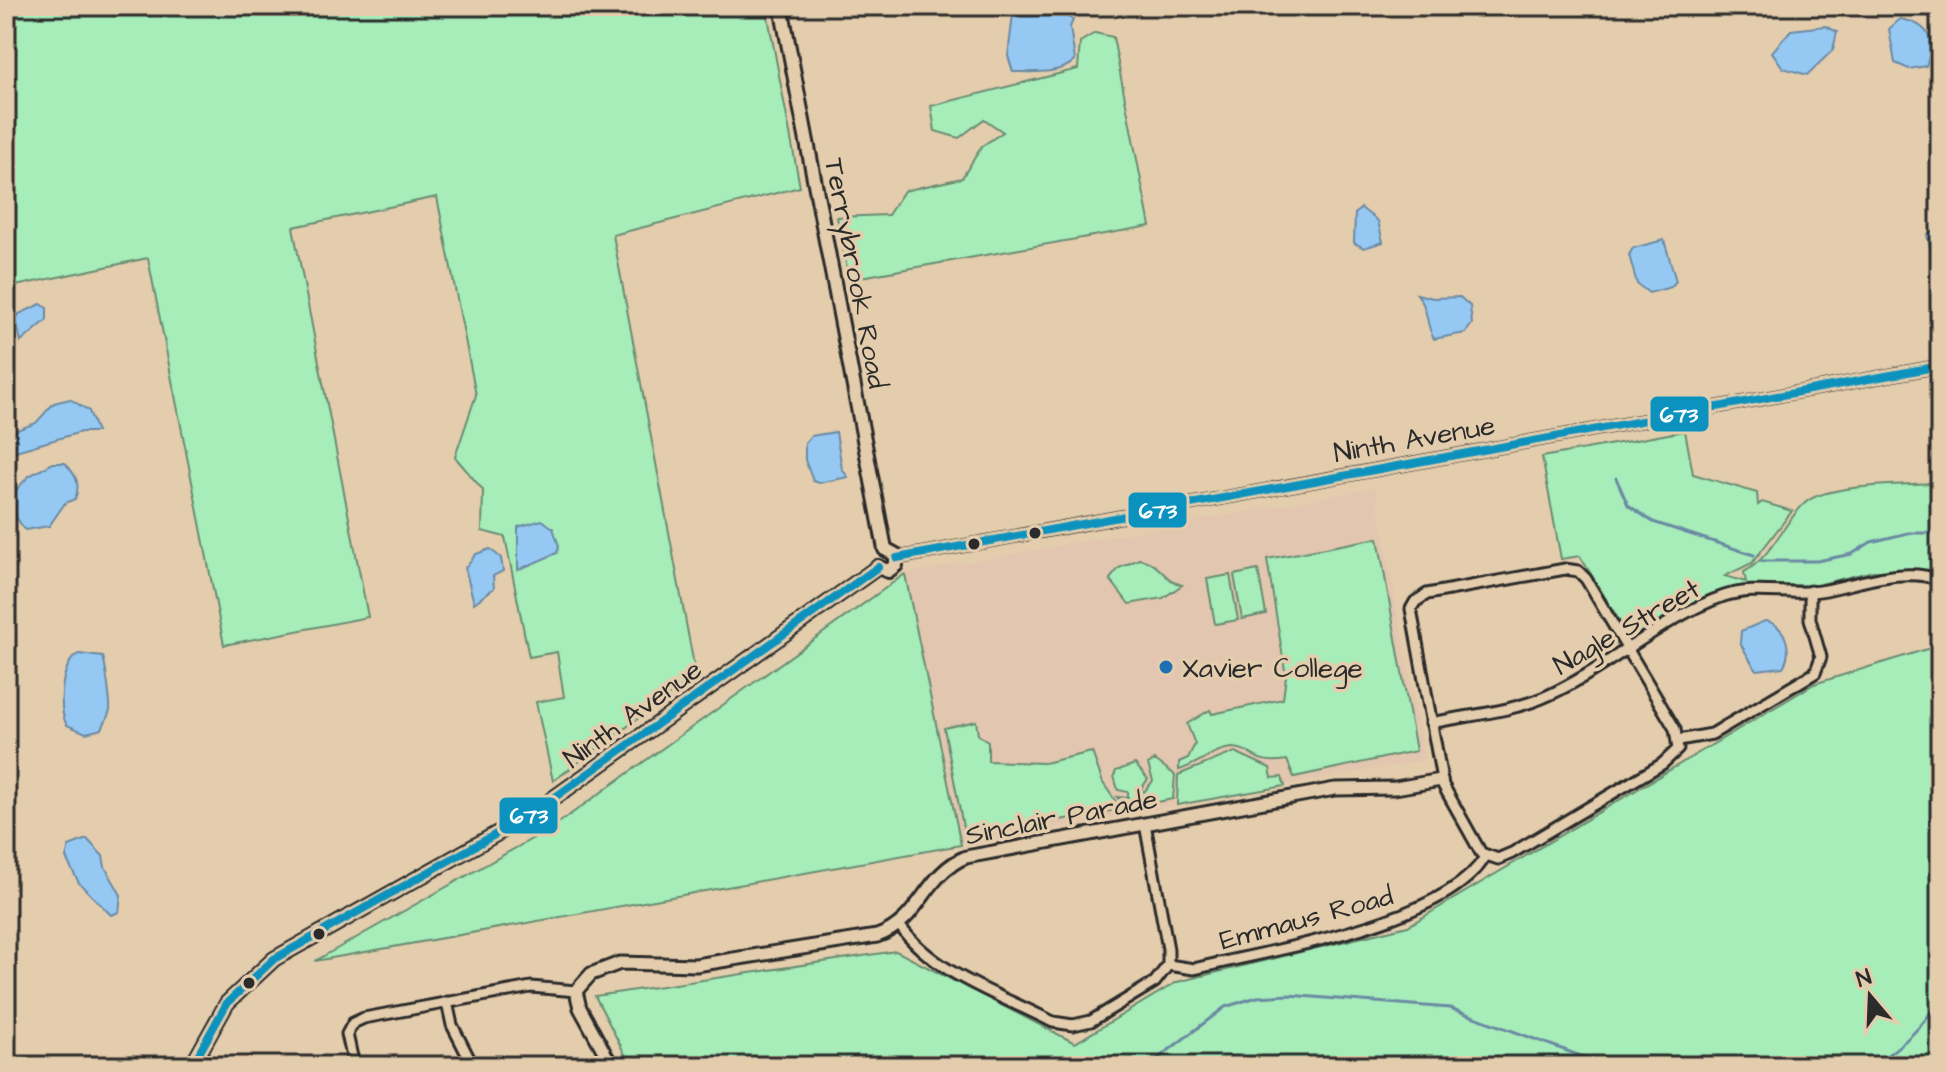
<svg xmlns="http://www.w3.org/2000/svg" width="1946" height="1072" font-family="'Architects Daughter',sans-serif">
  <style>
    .built { fill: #e2c6af }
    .green { fill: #a6edb9; stroke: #688c72; stroke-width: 2 }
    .water { fill: #95c9f3; stroke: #6b8aa3; stroke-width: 2 }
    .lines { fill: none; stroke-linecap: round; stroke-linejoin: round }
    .stream { stroke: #6b8aa3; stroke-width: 3 }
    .minor-casing { stroke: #2b2b2b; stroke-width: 15 }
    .tertiary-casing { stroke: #2b2b2b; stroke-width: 17 }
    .secondary-casing { stroke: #2b2b2b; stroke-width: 18 }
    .minor { stroke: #e4cdad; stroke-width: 9 }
    .tertiary { stroke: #e4cdad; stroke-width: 11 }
    .secondary { stroke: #e4cdad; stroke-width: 12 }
    .bus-1-casing { stroke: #e4cdad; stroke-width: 14 }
    .bus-1 { stroke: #0b92be; stroke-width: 8 }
    .bus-dot { fill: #2b2b2b; stroke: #e4cdad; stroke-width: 3 }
    .poi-dot { fill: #1f6fb2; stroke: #e4cdad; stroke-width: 3 }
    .labels { text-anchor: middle; stroke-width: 7; stroke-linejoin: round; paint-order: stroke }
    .street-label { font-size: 28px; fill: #2b2b2b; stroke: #e4cdad }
    .poi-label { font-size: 28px; fill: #2b2b2b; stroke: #e4cdad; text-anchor: start }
    .line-badge { stroke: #e4cdad; stroke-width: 3 }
    .badge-label { font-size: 22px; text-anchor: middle; font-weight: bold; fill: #fff }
  </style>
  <rect width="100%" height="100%" fill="#e4cdad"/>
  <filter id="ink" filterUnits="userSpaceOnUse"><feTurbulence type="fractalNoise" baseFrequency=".0125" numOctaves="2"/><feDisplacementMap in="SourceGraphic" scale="16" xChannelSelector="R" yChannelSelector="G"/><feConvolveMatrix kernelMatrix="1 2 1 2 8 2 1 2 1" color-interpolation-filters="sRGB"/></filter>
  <g filter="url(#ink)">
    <!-- built -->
    <polygon class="built" points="1375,488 1425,760 961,845 905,574"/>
    <!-- green -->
    <g class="green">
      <polygon points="6,6 766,6 800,187 613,235 696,676 553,781 536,702 564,697 557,652 529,657 505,537 482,531 483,490 455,457 476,395 437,197 293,227 368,617 224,645 148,258 6,288"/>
      <polygon points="1095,33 1113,37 1150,226 849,279 837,217 888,215 904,191 962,178 982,146 1003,132 984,119 959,138 935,131 931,106 1078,69 1080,42"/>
      <path d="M1685 431 1693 474 1757 493 1758 505 1762 502 1792 511 1752 563 1725 576 1746 582 1744 572C1772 557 1782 524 1805 503 1825 484 1904 485 1932 483L1940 485V572L1873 571 1817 585 1738 586 1711 594 1639 636 1628 635 1580 556 1561 559 1542 457Z"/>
      <path d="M1378 538 1416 751 1294 777 1287 760C1251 766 1254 748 1232 748 1214 749 1196 766 1179 770V762L1188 758 1195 744 1187 724 1210 710 1212 714 1283 699 1286 676 1267 559Z"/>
      <path d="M1139 559C1160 562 1164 581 1182 585L1163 598 1129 604 1110 579 1119 568Z"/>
      <polygon points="1258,570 1266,614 1242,619 1234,575"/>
      <polygon points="905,574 961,845 315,961 553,827"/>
      <polygon points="1230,575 1238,620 1215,624 1207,579"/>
      <polygon points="1940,645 1940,1066 631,1066 595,996 896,951 1075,1043 1177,982 1408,926 1814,684"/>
      <polygon points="976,721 978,735 988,741 988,761 1044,763 1092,752 1103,783 1121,809 965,837 944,728"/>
      <polygon points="1235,752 1270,768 1272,778 1282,777 1285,786 1177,805 1178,775"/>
      <polygon points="1155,760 1175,775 1173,799 1126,808 1117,797 1128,798 1128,792 1118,790 1114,776 1116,771 1135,764 1148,779 1141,789 1144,792 1153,781 1148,764"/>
    </g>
    <!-- water -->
    <g class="water">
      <path d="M1014 6H1050L1073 20 1070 27 1075 60C1061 75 1033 72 1013 72L1008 56Z"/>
      <path d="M1900 19C1928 24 1937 38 1926 66L1909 69 1895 63 1889 29Z"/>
      <polygon points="1826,26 1837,32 1833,50 1807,75 1783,68 1772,52 1791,30"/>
      <polygon points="1361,208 1378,221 1383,242 1364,248 1354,243 1355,214"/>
      <polygon points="1940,225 1940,254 1932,255 1927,235"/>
      <polygon points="1664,240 1676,281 1671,287 1649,293 1637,284 1629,255 1633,248"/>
      <path d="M1417 294 1433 298 1460 297 1470 306 1472 324 1465 333 1434 339C1425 324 1429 308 1417 294Z"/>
      <polygon points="41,304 47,308 47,320 21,342 16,319 19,314"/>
      <polygon points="70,399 89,411 97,432 81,432 9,453 6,434 36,423 54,403"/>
      <polygon points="836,432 842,469 848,477 819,483 813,481 805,460 805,443 811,436"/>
      <path d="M53 463H65C76 475 81 484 75 499L65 503 49 526 25 530 16 517 12 494 29 476Z"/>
      <polygon points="542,520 553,528 559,546 557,553 518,570 518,527"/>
      <polygon points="490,549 501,558 503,571 493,576 494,588 474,603 465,568 476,554"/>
      <path d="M1765 621C1785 623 1794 651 1783 667L1756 670 1740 643 1741 631Z"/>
      <path d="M79 654 103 657C105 661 111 705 110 710 109 715 104 724 102 729L86 733 67 725C57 710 61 660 79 654Z"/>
      <polygon points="87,839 103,856 105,867 121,895 119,912 111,915 79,883 66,858 69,846"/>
    </g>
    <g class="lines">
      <!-- stream -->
      <g class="stream">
        <polyline points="1616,478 1628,505 1653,522 1754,555"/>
        <polyline points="1762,561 1817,561 1852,554 1871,542 1908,533 1940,533"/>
        <polyline points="1148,1066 1225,1007 1257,997 1288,995 1450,1008 1608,1066"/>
        <path d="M1873 1066C1900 1046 1926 1027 1940 996"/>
      </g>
      <!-- minor casing -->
      <g class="minor-casing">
        <g id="minor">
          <polyline points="897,558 1940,366"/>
          <polygon points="1565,569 1578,571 1586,579 1675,729 1678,749 1662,764 1512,853 1498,859 1481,853 1443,785 1411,609 1415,602 1427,594"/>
          <path d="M1431 723C1469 715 1513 712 1549 695 1608 668 1663 617 1724 596 1758 585 1792 597 1826 590 1861 583 1905 566 1940 580"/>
          <polyline points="1679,740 1712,734 1815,673 1821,657 1810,619 1810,591"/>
          <path d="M900 926C934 974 1001 995 1053 1022L1073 1025 1091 1021 1155 982 1168 965V949L1145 824"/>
          <path d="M1168 965 1194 969C1269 950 1445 924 1485 857"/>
          <polyline points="447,1002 452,1025 473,1066"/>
          <polyline points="354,1066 347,1034 353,1023 364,1018 531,987 576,991"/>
        </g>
      </g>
      <!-- tertiary casing -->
      <g class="tertiary-casing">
        <path id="tertiary" d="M612 1066 580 1008 576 991 591 974 620 963 696 965 877 936C921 921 924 874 966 857L1335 789 1395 788 1441 780"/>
      </g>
      <!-- secondary casing -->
      <g class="secondary-casing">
        <g id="secondary">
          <polyline points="781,6 885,549"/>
          <polyline points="878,567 888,571 896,565 896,555 885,549"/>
          <polyline points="192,1066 227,1003 274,959 530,815 878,567"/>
        </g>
      </g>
      <!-- minor -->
      <use href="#minor" class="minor"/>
      <!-- tertiary -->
      <use href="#tertiary" class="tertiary"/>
      <!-- secondary -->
      <use href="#secondary" class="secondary"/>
      <!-- bus-1 casing -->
      <g class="bus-1-casing">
        <g id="bus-1">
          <polyline points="897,558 1940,366"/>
          <polyline points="192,1066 227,1003 274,959 530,815 878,567"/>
        </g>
      </g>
      <!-- bus-1 -->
      <use href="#bus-1" class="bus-1"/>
    </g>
  </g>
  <!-- markers -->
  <g class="bus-dot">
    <circle cx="1035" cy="533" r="7"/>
    <circle cx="974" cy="544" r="7"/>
    <circle cx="319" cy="934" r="7"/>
    <circle cx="249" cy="983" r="7"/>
  </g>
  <circle class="poi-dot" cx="1166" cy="667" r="8"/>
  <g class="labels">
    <!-- street labels -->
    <g class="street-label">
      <text transform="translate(857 273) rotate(79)" y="10">Terrybrook Road</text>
      <text transform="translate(1414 438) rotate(-10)" y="10">Ninth Avenue</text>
      <text transform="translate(1626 626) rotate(-30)" y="10">Nagle Street</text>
      <text transform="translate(632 713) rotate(-36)" y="10">Ninth Avenue</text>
      <text transform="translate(1061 816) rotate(-11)" y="10">Sinclair Parade</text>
      <text transform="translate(1306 917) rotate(-15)" y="10">Emmaus Road</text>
    </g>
    <!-- poi labels -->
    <g class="poi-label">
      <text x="1182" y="677">Xavier College</text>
    </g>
  </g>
  <g class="line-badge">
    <rect x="1649" y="395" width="61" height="38" rx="8" fill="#0b92be"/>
    <rect x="1127" y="491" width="61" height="38" rx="8" fill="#0b92be"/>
    <rect x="498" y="796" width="61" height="39" rx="8" fill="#0b92be"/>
  </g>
  <g class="badge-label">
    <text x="1679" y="422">673</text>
    <text x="1158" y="518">673</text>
    <text x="529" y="823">673</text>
  </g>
  <!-- margin -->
  <rect width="1946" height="1072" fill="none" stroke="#e4cdad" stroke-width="32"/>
  <rect x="16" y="16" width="1914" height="1040" fill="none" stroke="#2b2b2b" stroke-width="3" filter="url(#ink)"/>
  <!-- north arrow -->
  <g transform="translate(1870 996) rotate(341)" stroke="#e4cdad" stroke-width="6" paint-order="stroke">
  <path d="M0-6L14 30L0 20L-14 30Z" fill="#2b2b2b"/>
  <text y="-12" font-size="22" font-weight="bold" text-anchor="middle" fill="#2b2b2b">N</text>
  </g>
</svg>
